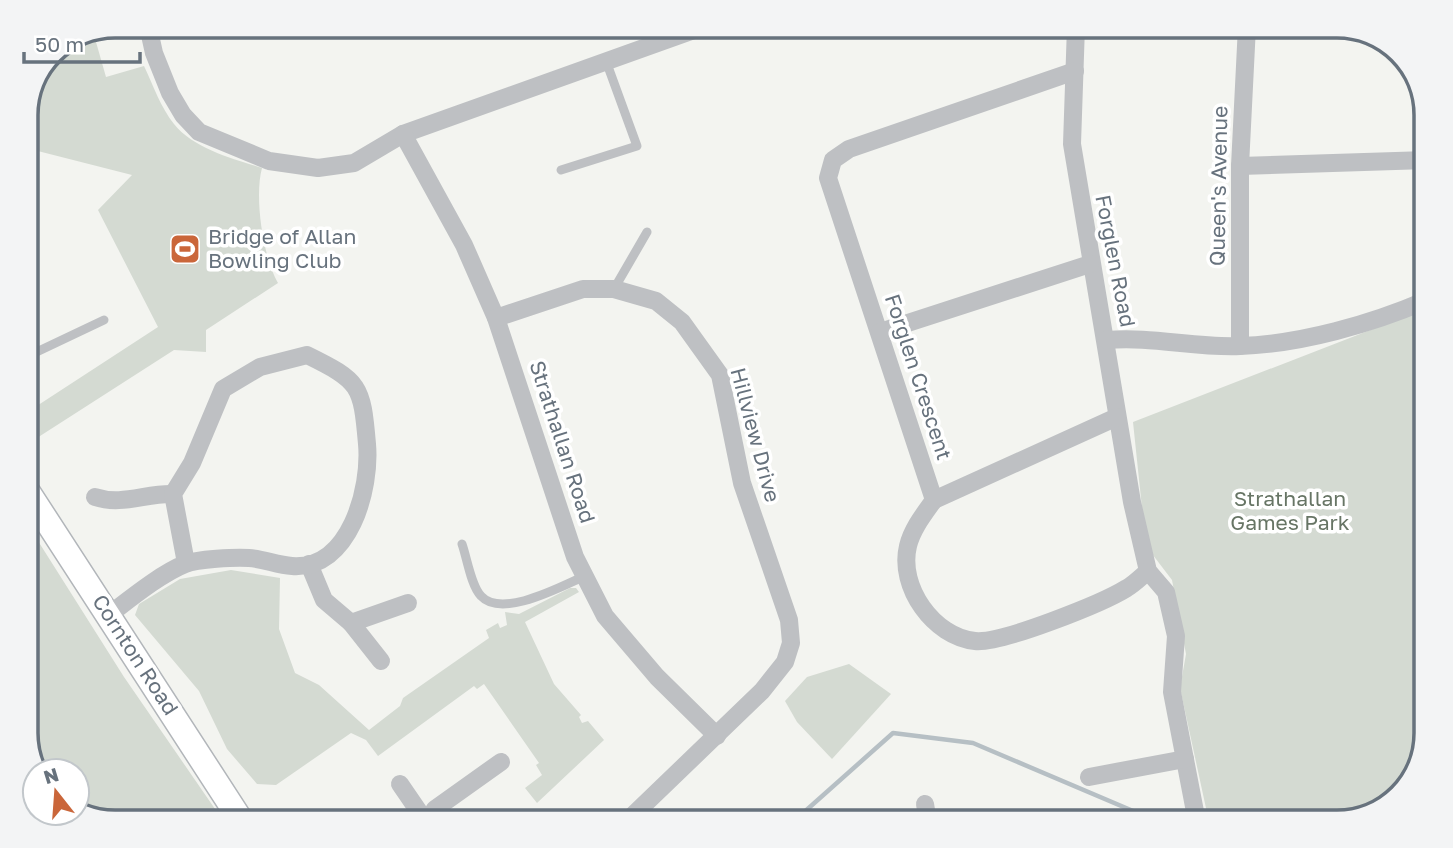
<svg xmlns="http://www.w3.org/2000/svg" width="1453" height="848" font-family="'Golos Text',sans-serif">
  <style>
    .green { fill: #d4dad2 }
    .lines { fill: none; stroke-linecap: round; stroke-linejoin: round }
    .stream { stroke: #b6bfc4; stroke-width: 4.5 }
    .secondary-casing { stroke: #b2b6ba; stroke-width: 27 }
    .service { stroke: #bec0c3; stroke-width: 9 }
    .minor { stroke: #bec0c3; stroke-width: 18 }
    .secondary { stroke: #fff; stroke-width: 24 }
    .labels { text-anchor: middle; stroke-width: 7; stroke-linejoin: round; paint-order: stroke }
    .street-label { font-size: 21px; fill: #67727d; stroke: #fff }
    .poi-label { font-size: 21px; fill: #67727d; stroke: #fff; text-anchor: start }
    .park-label { font-size: 21px; fill: #677565; stroke: #fff }
    .rim { fill: none; stroke: #67727d; stroke-width: 3.5 }
  </style>
  <rect width="100%" height="100%" fill="#f3f4f0"/>
  <!-- green -->
  <g class="green">
    <path d="M94 35 106 77 144 66C153 85 161 108 174 124 194 149 234 159 262 168 254 197 263 257 278 283L206 330V352L174 350 26 445V413L158 327 98 210 132 175 26 148V110L53 52Z"/>
    <polygon points="1427,308 1427,733 1415,777 1382,810 1338,822 1209,822 1180,688 1186,654 1172,580 1146,546 1133,422"/>
    <polygon points="26,522 124,677 224,822 116,822 77,811 77,771 36,771 26,738"/>
    <polygon points="231,570 280,578 279,629 295,673 319,685 369,730 400,706 403,698 489,638 486,630 498,623 500,628 507,625 505,612 519,614 570,588 576,588 579,592 525,622 554,684 581,715 579,717 582,723 588,721 604,740 537,803 525,788 542,775 536,765 539,763 484,684 477,689 474,686 378,756 366,740 351,733 276,785 257,784 227,749 199,691 135,615 139,604 180,579"/>
    <polygon points="849,664 891,694 832,759 797,722 785,701 807,677"/>
  </g>
  <g class="lines">
    <!-- stream -->
    <polyline class="stream" points="793,822 893,733 973,743 1159,822"/>
    <!-- secondary casing -->
    <g class="secondary-casing">
      <polyline id="secondary" points="26,489 242,822"/>
    </g>
    <!-- service -->
    <g class="service">
      <polyline points="561,170 637,146 606,61"/>
      <polyline points="614,289 647,232"/>
      <polyline points="26,357 104,320"/>
      <path d="M462 544C467 558 471 586 481 596 502 619 562 586 585 576"/>
    </g>
    <!-- minor -->
    <g class="minor">
      <polyline points="148,26 154,53 170,93 183,115 199,132 269,161 318,168 354,163 403,134 705,26"/>
      <polyline points="1076,26 1072,144 1132,502 1148,571 1166,592 1176,636 1172,692 1197,822"/>
      <path d="M1075 71 849 149 833 160 828 178 934 500C924 514 912 529 908 546 898 587 934 637 975 641 1001 644 1103 603 1127 588 1134 584 1141 577 1148 571"/>
      <polyline points="403,134 464,245 496,318 575,557 605,616 657,677 717,736"/>
      <polyline points="1240,166 1427,160"/>
      <polyline points="496,318 583,289 614,289 656,301 682,322 720,375 742,483 789,620 791,643 785,662 762,691 626,822"/>
      <polyline points="880,332 1090,264"/>
      <path d="M1107 340C1151 336 1196 348 1240 346 1301 344 1371 324 1427 300"/>
      <polyline points="1240,346 1240,166 1247,26"/>
      <path d="M95 497C122 506 146 493 173 494"/>
      <polyline points="934,500 1117,417"/>
      <polyline points="309,564 324,600 351,623 408,603"/>
      <path d="M110 614C131 598 162 573 185 564 197 559 236 557 249 558 264 559 277 565 292 566 350 570 371 488 367 444 362 385 360 381 307 355L260 367 223 389 192 463 173 494 186 563"/>
      <polyline points="351,623 381,661"/>
      <polyline points="1089,777 1185,759"/>
      <polyline points="400,784 426,822"/>
      <polyline points="925,804 928,822"/>
      <polyline points="427,822 435,809 501,762"/>
    </g>
    <!-- secondary -->
    <use href="#secondary" class="secondary"/>
  </g>
  <!-- icons -->
  <defs>
    <g id="stadium-square" transform="scale(1.575)"><rect x="-9" y="-9" width="18" height="18" rx="4" fill="#ca663a" stroke="#fff"/><path d="M0-5a6.5 5 0 1 0 0 10a6.5 5 0 1 0 0-10ZM-3.5-1.8h7v3.6h-7Z" fill="#fff"/></g>
  </defs>
  <g fill-rule="evenodd">
    <use href="#stadium-square" x="185" y="249"/>
  </g>
  <g class="labels">
    <!-- street labels -->
    <g class="street-label">
      <text transform="translate(1219 186) rotate(-89)" y="7">Queen's Avenue</text>
      <text transform="translate(1115 261) rotate(79)" y="7">Forglen Road</text>
      <text transform="translate(918 377) rotate(72)" y="7">Forglen Crescent</text>
      <text transform="translate(755 435) rotate(75)" y="7">Hillview Drive</text>
      <text transform="translate(562 442) rotate(72)" y="7">Strathallan Road</text>
      <text transform="translate(135 655) rotate(57)" y="7">Cornton Road</text>
    </g>
    <!-- poi labels -->
    <g class="poi-label">
      <text x="208" y="244">Bridge of Allan<tspan x="208" dy="24">Bowling Club</tspan></text>
    </g>
    <!-- park labels -->
    <g class="park-label">
      <text x="1290" y="506">Strathallan<tspan x="1290" dy="24">Games Park</tspan></text>
    </g>
  </g>
  <!-- crop -->
  <path d="M0 0H1453V848H0ZM115 38H1337A77 77 0 0 1 1414 115V733A77 77 0 0 1 1337 810H115A77 77 0 0 1 38 733V115A77 77 0 0 1 115 38Z" fill="#f3f4f5" fill-rule="evenodd"/>
  <path class="rim" d="M115 38H1337A77 77 0 0 1 1414 115V733A77 77 0 0 1 1337 810H115A77 77 0 0 1 38 733V115A77 77 0 0 1 115 38Z"/>
  <!-- north arrow -->
  <g transform="translate(56 792) rotate(343)"><circle r="33" fill="#ffffff" stroke="#c2c7cb" stroke-width="2"/>
  <path d="M0-5L12 26L0 18L-12 26Z" fill="#ca663a"/>
  <text y="-10" font-size="19" font-weight="bold" text-anchor="middle" fill="#67727d">N</text>
  </g>
  <!-- scale -->
  <path d="M24 52v10h116v-10" fill="none" stroke="#67727d" stroke-width="3.5"/>
  <text x="35" y="52" font-size="21" fill="#67727d" stroke="#ffffff" stroke-width="5" paint-order="stroke">50 m</text>
</svg>
